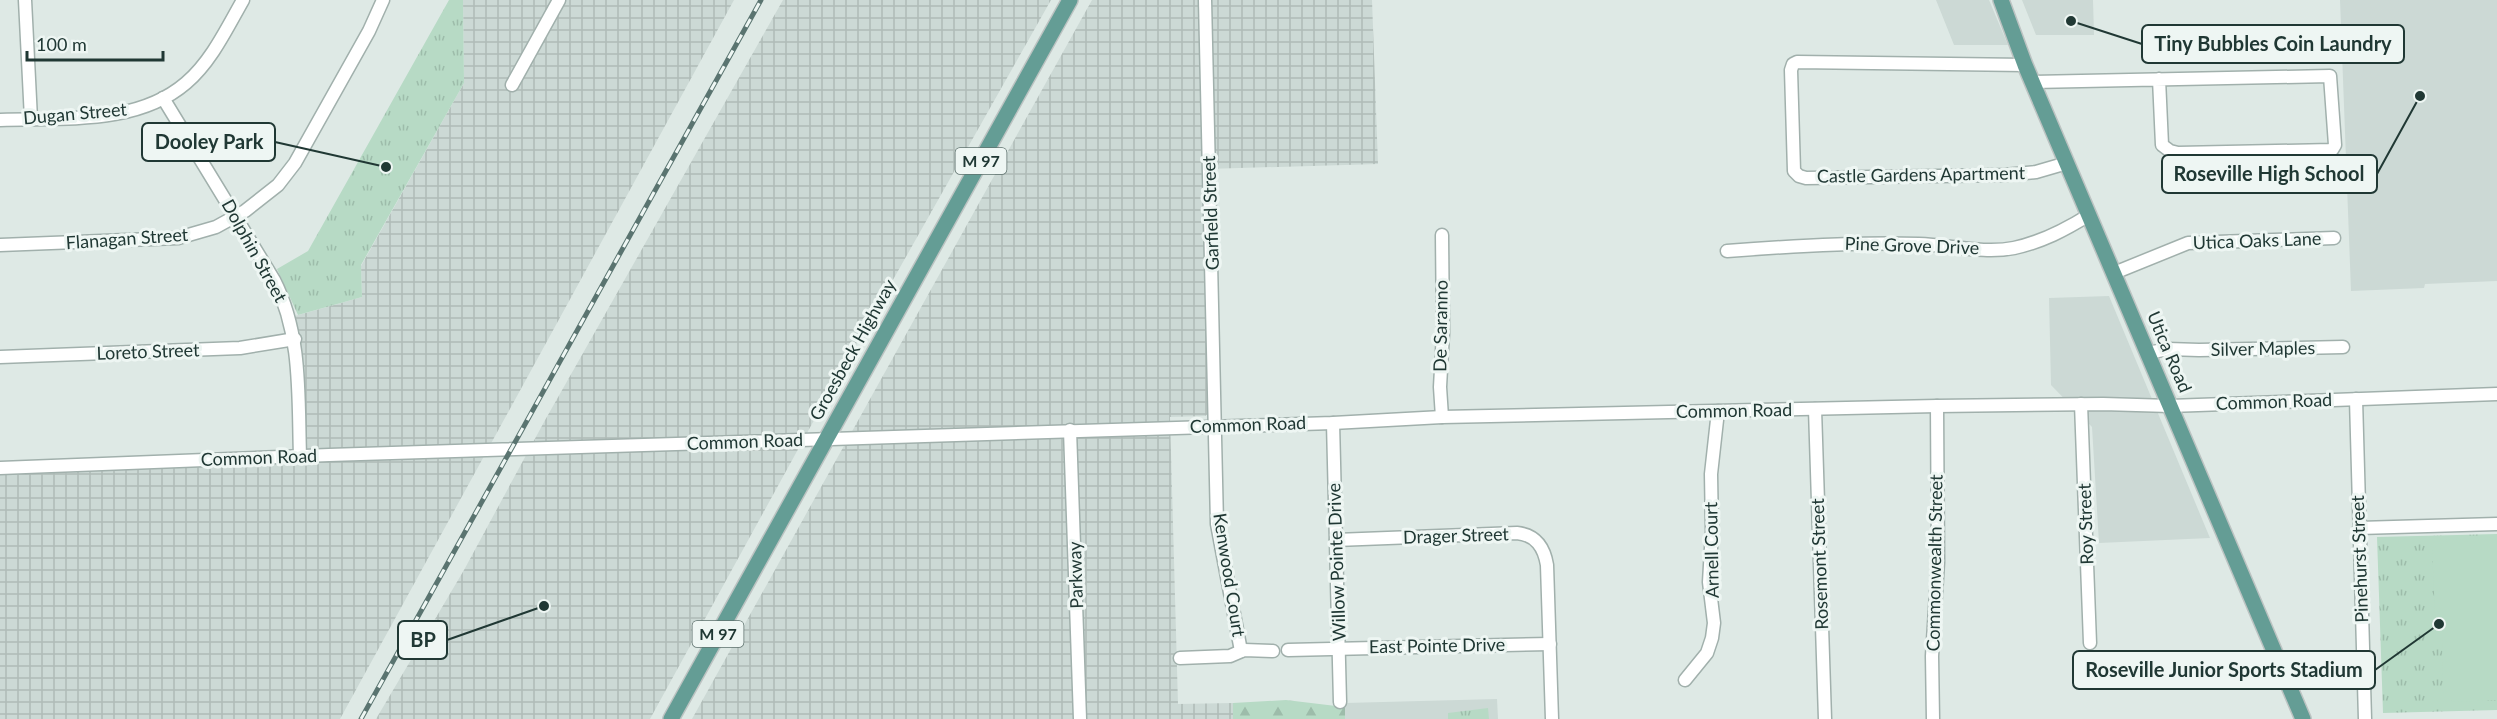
<svg xmlns="http://www.w3.org/2000/svg" width="2497" height="719" font-family="Lato,sans-serif">
  <style>
    .built { fill: #ccd9d5 }
    .industrial { fill: url(#industrial-grid) }
    .grass { fill: url(#grass-tufts) }
    .forest { fill: url(#forest-firs) }
    .garden { fill: #b7dac5 }
    .lines { fill: none; stroke-linecap: round; stroke-linejoin: round }
    .minor-casing { stroke: #a1b0ac; stroke-width: 15 }
    .major-casing { stroke: #bcc3c2; stroke-width: 18 }
    .minor { stroke: #fff; stroke-width: 12 }
    .major { stroke: #649d95; stroke-width: 15 }
    .rail-casing { stroke: #5a7470; stroke-width: 5 }
    .rail { stroke: #eef6f3; stroke-width: 3; stroke-dasharray: 9; stroke-linecap: butt }
    .labels { text-anchor: middle; stroke-width: 6; stroke-linejoin: round; paint-order: stroke }
    .shield { fill: #eef6f3; stroke: #5e716d; stroke-width: 1.5 }
    .shield-label { font-size: 16px; font-weight: bold; fill: #203834 }
    .street-label { font-size: 18px; fill: #203834; stroke: #eef6f3 }
    .leader { fill: none; stroke: #203834; stroke-width: 2 }
    .callout-dot { fill: #203834; stroke: #eef6f3; stroke-width: 2 }
    .callout { fill: #eef6f3; stroke: #203834; stroke-width: 2 }
    .callout-label { font-size: 20px; text-anchor: middle; font-weight: bold; fill: #203834 }
  </style>
  <defs>
    <pattern id="industrial-grid" width="8" height="8" patternUnits="userSpaceOnUse" patternTransform="scale(1.5)"><rect width="8" height="8" fill="#ccd9d5"/><path d="M0 4h8M4 0v8" fill="none" stroke="#afbbb7"/></pattern>
    <pattern id="grass-tufts" width="24" height="20" patternUnits="userSpaceOnUse" patternTransform="scale(1.5)"><rect width="24" height="20" fill="#b7dac5"/><path d="M3 7l-1-3M5 7V3M7 7l1-3M15 17l-1-3M17 17v-4M19 17l1-3" fill="none" stroke="#9dbcaa"/></pattern>
    <pattern id="forest-firs" width="22" height="20" patternUnits="userSpaceOnUse" patternTransform="scale(1.5)"><rect width="22" height="20" fill="#b7dac5"/><path d="M5 1l3.5 6h-7zM16 11l3.5 6h-7z" fill="#9dbcaa"/></pattern>
  </defs>
  <rect width="100%" height="100%" fill="#dee9e5"/>
  <!-- built -->
  <g class="built">
    <polygon points="1936,0 1989,0 2008,45 1954,45"/>
    <polygon points="2022,0 2093,0 2094,35 2036,35"/>
    <polygon points="2340,0 2497,0 2497,281 2425,284 2424,288 2351,291"/>
    <polygon points="2109,296 2210,538 2099,543 2092,427 2051,385 2049,298"/>
    <polygon points="1497,699 1498,719 1345,719 1345,703"/>
  </g>
  <!-- industrial -->
  <g class="industrial">
    <polygon points="463,0 734,0 340,719 0,719 0,475 305,463 302,353 295,316 362,297 361,266 464,83"/>
    <polygon points="783,0 1051,0 824,402 650,719 376,719 464,570 544,422"/>
    <polygon points="1092,0 1372,0 1378,164 1206,169 1212,411 1205,416 1170,417 1178,704 1233,703 1233,719 692,719"/>
  </g>
  <!-- grass -->
  <g class="grass">
    <polygon points="449,0 463,0 464,83 361,265 362,297 298,315 277,269 308,251"/>
    <polygon points="2497,534 2497,710 2383,713 2377,537"/>
    <polygon points="1488,708 1489,719 1448,719 1448,713"/>
  </g>
  <!-- forest -->
  <polygon class="forest" points="1286,700 1336,706 1345,703 1345,719 1233,719 1233,703"/>
  <!-- garden -->
  <polygon class="garden" points="2497,539 2497,700 2452,702 2443,692 2442,636 2436,636 2432,549 2442,540"/>
  <g class="lines">
    <!-- minor casing -->
    <g class="minor-casing">
      <g id="minor">
        <polyline points="25,0 31,119"/>
        <polyline points="1205,0 1217,524 1241,651"/>
        <polyline points="2025,65 1797,62 1793,64 1791,70 1794,171 1799,176 1806,178 2004,175 2036,172 2067,163"/>
        <polyline points="2033,82 2330,76 2335,145 2332,150 2178,153 2170,151 2162,145 2159,79"/>
        <polyline points="512,85 559,0"/>
        <path d="M163 98 274 280C302 335 298 396 300 456"/>
        <path d="M0 120C61 117 136 126 186 83 211 62 227 28 243 0"/>
        <polyline points="1442,235 1443,333 1440,387 1442,417"/>
        <polyline points="0,245 178,238 216,227 245,211 278,185 295,163 369,31 383,0"/>
        <path d="M1727 251C1791 246 1855 242 1919 244 1950 245 1984 254 2014 248 2042 242 2065 230 2089 215"/>
        <polyline points="2114,273 2188,243 2334,238"/>
        <polyline points="2148,353 2168,349 2199,350 2343,347"/>
        <polyline points="0,357 240,348 295,339"/>
        <polyline points="2356,399 2365,719"/>
        <polyline points="2081,404 2090,643"/>
        <polyline points="1815,409 1825,719"/>
        <polyline points="1333,423 1340,702"/>
        <polyline points="1070,430 1080,719"/>
        <polyline points="0,468 329,455 1333,423 1442,417 1937,406 2103,404 2170,406 2497,394"/>
        <polyline points="2359,528 2497,524"/>
        <path d="M1336 540 1517 533C1536 535 1544 547 1547 565L1552 719"/>
        <polyline points="1288,650 1550,644"/>
        <polyline points="1180,658 1230,656 1244,650 1273,651"/>
        <polyline points="1685,680 1707,653 1712,638 1714,623 1709,582 1712,531 1711,474 1718,411"/>
        <polyline points="1933,719 1932,656 1938,562 1937,406"/>
      </g>
    </g>
    <!-- major casing -->
    <g class="major-casing">
      <g id="major">
        <polyline points="2001,0 2025,65 2303,719"/>
        <polyline points="671,719 1070,0"/>
      </g>
    </g>
    <!-- minor -->
    <use href="#minor" class="minor"/>
    <!-- major -->
    <use href="#major" class="major"/>
    <!-- rail casing -->
    <g class="rail-casing">
      <polyline id="rail" points="361,719 761,0"/>
    </g>
    <!-- rail -->
    <use href="#rail" class="rail"/>
  </g>
  <g class="labels">
    <!-- shield labels -->
    <g class="shield">
      <rect x="955.5" y="148" width="51" height="26" rx="4.5"/>
      <rect x="692.5" y="621" width="51" height="26" rx="4.5"/>
    </g>
    <g class="shield-label">
      <text x="981" y="167">M 97</text>
      <text x="718" y="640">M 97</text>
    </g>
    <!-- street labels -->
    <g class="street-label">
      <text transform="translate(75 114) rotate(-5)" y="6">Dugan Street</text>
      <text transform="translate(1921 175) rotate(-1)" y="6">Castle Gardens Apartment</text>
      <text transform="translate(1211 213) rotate(-92)" y="6">Garfield Street</text>
      <text transform="translate(127 239) rotate(-4)" y="6">Flanagan Street</text>
      <text transform="translate(2257 241) rotate(-2)" y="6">Utica Oaks Lane</text>
      <text transform="translate(1912 246) rotate(2)" y="6">Pine Grove Drive</text>
      <text transform="translate(254 251) rotate(61)" y="6">Dolphin Street</text>
      <text transform="translate(1441 326) rotate(-89)" y="6">De Saranno</text>
      <text transform="translate(2263 349) rotate(-1)" y="6">Silver Maples</text>
      <text transform="translate(853 350) rotate(-61)" y="6">Groesbeck Highway</text>
      <text transform="translate(148 352) rotate(-2)" y="6">Loreto Street</text>
      <text transform="translate(2169 352) rotate(67)" y="6">Utica Road</text>
      <text transform="translate(2274 402) rotate(-2)" y="6">Common Road</text>
      <text transform="translate(1734 411) rotate(-1)" y="6">Common Road</text>
      <text transform="translate(1248 425) rotate(-2)" y="6">Common Road</text>
      <text transform="translate(745 442) rotate(-2)" y="6">Common Road</text>
      <text transform="translate(259 458) rotate(-2)" y="6">Common Road</text>
      <text transform="translate(2086 524) rotate(-92)" y="6">Roy Street</text>
      <text transform="translate(1456 536) rotate(-2)" y="6">Drager Street</text>
      <text transform="translate(1712 550) rotate(-91)" y="6">Arnell Court</text>
      <text transform="translate(2360 559) rotate(-92)" y="6">Pinehurst Street</text>
      <text transform="translate(1337 562) rotate(-92)" y="6">Willow Pointe Drive</text>
      <text transform="translate(1935 563) rotate(-89)" y="6">Commonwealth Street</text>
      <text transform="translate(1820 564) rotate(-92)" y="6">Rosemont Street</text>
      <text transform="translate(1076 575) rotate(-92)" y="6">Parkway</text>
      <text transform="translate(1229 575) rotate(81)" y="6">Kenwood Court</text>
      <text transform="translate(1437 646) rotate(-1)" y="6">East Pointe Drive</text>
    </g>
  </g>
  <!-- callouts -->
  <path class="leader" d="M2071 21L2142 44M386 167L275 142M2420 96L2377 174M544 606L447 640M2439 624L2375 670"/>
  <g class="callout-dot">
    <circle cx="2071" cy="21" r="6"/>
    <circle cx="386" cy="167" r="6"/>
    <circle cx="2420" cy="96" r="6"/>
    <circle cx="544" cy="606" r="6"/>
    <circle cx="2439" cy="624" r="6"/>
  </g>
  <g class="callout">
    <rect x="2142" y="25" width="262" height="38" rx="6"/>
    <rect x="142" y="123" width="133" height="38" rx="6"/>
    <rect x="2162" y="155" width="215" height="38" rx="6"/>
    <rect x="398" y="621" width="49" height="38" rx="6"/>
    <rect x="2073" y="651" width="302" height="38" rx="6"/>
  </g>
  <g class="callout-label">
    <text x="2273" y="51">Tiny Bubbles Coin Laundry</text>
    <text x="209" y="149">Dooley Park</text>
    <text x="2269" y="181">Roseville High School</text>
    <text x="423" y="647">BP</text>
    <text x="2224" y="677">Roseville Junior Sports Stadium</text>
  </g>
  <!-- scale -->
  <path d="M27 51v9h136v-9" fill="none" stroke="#203834" stroke-width="3"/>
  <text x="36" y="51" font-size="18" fill="#203834" stroke="#eef6f3" stroke-width="4.5" paint-order="stroke">100 m</text>
</svg>
